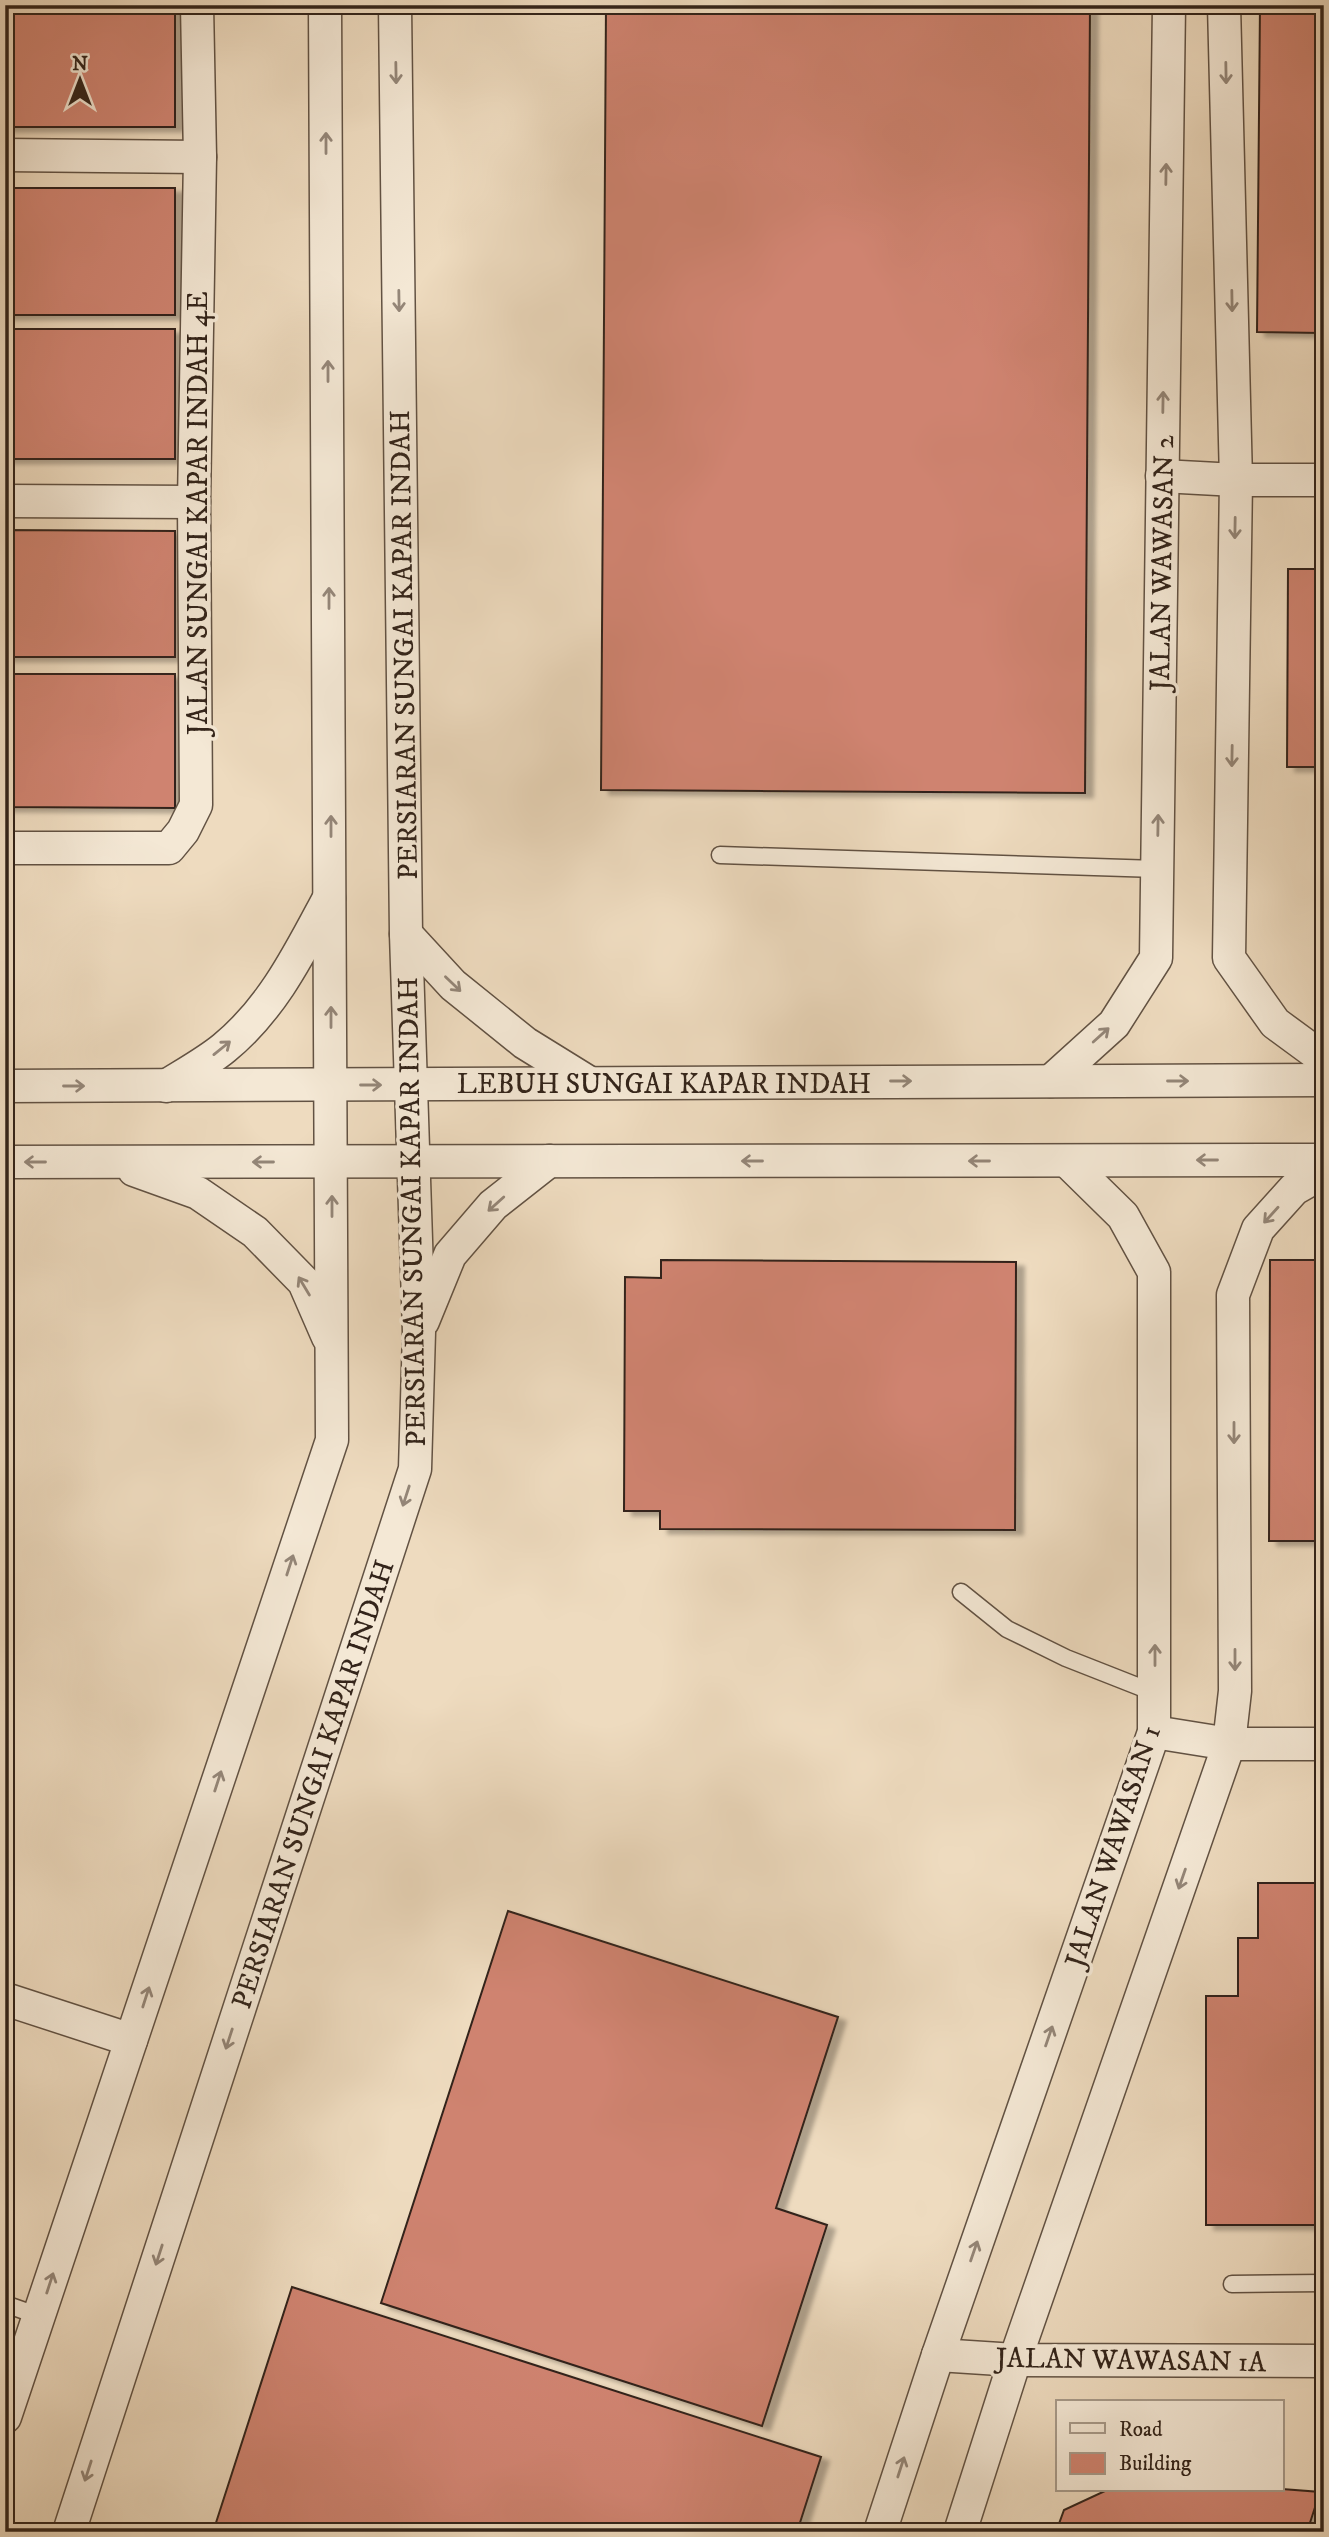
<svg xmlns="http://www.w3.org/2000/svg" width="1329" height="2537" font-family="'IM FELL DW Pica',serif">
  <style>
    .building { fill: #cf836f; stroke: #33241a; stroke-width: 2; filter: url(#shadow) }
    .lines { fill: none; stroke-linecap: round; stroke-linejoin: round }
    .lane-casing { stroke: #625243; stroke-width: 19 }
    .street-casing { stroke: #625243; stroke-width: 35 }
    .lane { stroke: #f4e8d5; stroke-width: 16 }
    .street { stroke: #f4e8d5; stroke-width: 32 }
    .oneway { stroke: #948678 }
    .labels { text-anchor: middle; stroke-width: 7; stroke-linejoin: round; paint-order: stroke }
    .street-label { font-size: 28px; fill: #33241a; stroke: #f4e8d5 }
  </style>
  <defs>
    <filter id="shadow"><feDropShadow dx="8" dy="4.5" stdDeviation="2" flood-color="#0004"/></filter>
  </defs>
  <rect width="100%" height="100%" fill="#eedbbf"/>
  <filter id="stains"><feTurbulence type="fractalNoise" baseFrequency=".00286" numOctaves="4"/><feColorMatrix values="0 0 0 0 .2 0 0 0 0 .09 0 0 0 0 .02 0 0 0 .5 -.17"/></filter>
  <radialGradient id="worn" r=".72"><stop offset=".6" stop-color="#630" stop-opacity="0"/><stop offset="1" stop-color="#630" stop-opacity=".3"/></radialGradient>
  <!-- building -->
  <g class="building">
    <rect x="5" y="5" width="170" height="122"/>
    <polygon points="606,5 1090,5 1085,793 601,790"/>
    <polygon points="1260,5 1324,5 1321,333 1257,332"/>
    <rect x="5" y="188" width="170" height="127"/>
    <rect x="5" y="329" width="170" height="130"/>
    <polygon points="5,530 175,531 175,657 5,657"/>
    <polygon points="1288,569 1324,569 1324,767 1287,767"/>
    <polygon points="5,674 175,674 175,808 5,807"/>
    <polygon points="661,1260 1016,1262 1015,1530 660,1529 660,1511 624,1511 625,1277 661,1278"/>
    <polygon points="1270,1260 1324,1260 1324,1541 1269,1541"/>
    <polygon points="1258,1883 1324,1883 1324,2225 1206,2225 1206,1996 1238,1996 1238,1938 1258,1938"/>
    <polygon points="508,1911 838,2017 776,2208 827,2225 762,2426 381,2303"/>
    <polygon points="292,2287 821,2457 797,2532 213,2532"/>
    <polygon points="1282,2489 1320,2492 1307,2532 1056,2532 1064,2510 1107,2490"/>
  </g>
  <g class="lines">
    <!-- lane casing -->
    <g class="lane-casing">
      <g id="lane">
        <polyline points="720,855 1157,869"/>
        <polyline points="961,1592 1007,1629 1066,1658 1155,1693"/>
        <polyline points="1232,2284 1324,2283"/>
        <polyline points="5,2304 39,2316"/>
      </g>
    </g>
    <!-- street casing -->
    <g class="street-casing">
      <g id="street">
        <polyline points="1224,5 1236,480 1229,958 1275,1023 1324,1059"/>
        <polyline points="5,155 200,157"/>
        <polyline points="1162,476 1236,480 1324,480"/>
        <polyline points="5,501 194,502"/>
        <polyline points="5,848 169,848 183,831 196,805 194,502 200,157 197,5"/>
        <polyline points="406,934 453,985 525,1043 588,1082"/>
        <polyline points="1051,1081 1114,1024 1156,958 1169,5"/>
        <polyline points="5,1086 1324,1080"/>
        <path d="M166 1086C185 1074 207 1062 224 1048 273 1008 300 952 329 898"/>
        <polyline points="5,1162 1324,1160"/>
        <polyline points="134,1170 198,1193 255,1232 304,1282 328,1337"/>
        <polyline points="423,1321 450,1255 493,1205 549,1161"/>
        <polyline points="1154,1732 1229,1744 1324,1744"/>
        <polyline points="5,1999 131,2040"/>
        <polyline points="938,2355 1015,2360 1324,2361"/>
        <polyline points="5,2417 332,1440 325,5"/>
        <polyline points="69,2532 415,1469 419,1332 406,934 395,5"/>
        <polyline points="880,2532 938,2355 1154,1732 1154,1272 1123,1216 1067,1161"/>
        <polyline points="960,2532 1015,2360 1229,1744 1235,1691 1233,1295 1258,1229 1294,1189 1324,1172"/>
      </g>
    </g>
    <!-- lane -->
    <use href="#lane" class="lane"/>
    <!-- street -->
    <use href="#street" class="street"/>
  </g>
  <!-- one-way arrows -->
  <defs><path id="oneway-shaft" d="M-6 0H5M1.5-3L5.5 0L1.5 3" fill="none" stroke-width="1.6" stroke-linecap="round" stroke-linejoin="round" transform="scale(1.75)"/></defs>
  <g class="oneway">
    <use href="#oneway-shaft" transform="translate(396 73) rotate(89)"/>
    <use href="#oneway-shaft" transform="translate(1226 73) rotate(89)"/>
    <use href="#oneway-shaft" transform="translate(326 143) rotate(-90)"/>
    <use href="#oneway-shaft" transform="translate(1166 174) rotate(-89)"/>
    <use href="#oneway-shaft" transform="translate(399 301) rotate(89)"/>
    <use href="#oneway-shaft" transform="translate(1232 301) rotate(89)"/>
    <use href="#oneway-shaft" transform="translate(328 371) rotate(-90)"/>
    <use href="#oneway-shaft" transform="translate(1163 402) rotate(-89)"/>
    <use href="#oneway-shaft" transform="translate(1235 528) rotate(91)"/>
    <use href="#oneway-shaft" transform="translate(329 598) rotate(-90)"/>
    <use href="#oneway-shaft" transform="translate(1232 756) rotate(91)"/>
    <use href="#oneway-shaft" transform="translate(1158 825) rotate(-89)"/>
    <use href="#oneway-shaft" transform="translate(331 826) rotate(-90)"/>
    <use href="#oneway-shaft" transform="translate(453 984) rotate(44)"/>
    <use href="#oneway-shaft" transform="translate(331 1017) rotate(-90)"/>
    <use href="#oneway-shaft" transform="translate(1101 1035) rotate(-42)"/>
    <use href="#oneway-shaft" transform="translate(222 1048) rotate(-39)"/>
    <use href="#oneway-shaft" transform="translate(901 1081)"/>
    <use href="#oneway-shaft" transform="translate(1178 1081)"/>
    <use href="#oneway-shaft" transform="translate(371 1085)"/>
    <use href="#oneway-shaft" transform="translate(74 1086)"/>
    <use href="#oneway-shaft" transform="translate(1207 1160) rotate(180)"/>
    <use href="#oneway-shaft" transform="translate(752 1161) rotate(180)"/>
    <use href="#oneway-shaft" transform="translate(979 1161) rotate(180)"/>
    <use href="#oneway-shaft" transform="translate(35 1162) rotate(180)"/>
    <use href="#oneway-shaft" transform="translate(263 1162) rotate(180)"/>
    <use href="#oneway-shaft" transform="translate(496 1204) rotate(138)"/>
    <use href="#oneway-shaft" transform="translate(332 1206) rotate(-90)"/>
    <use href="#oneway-shaft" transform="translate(1271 1215) rotate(132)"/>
    <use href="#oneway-shaft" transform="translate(304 1286) rotate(-121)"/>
    <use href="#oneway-shaft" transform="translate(1234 1433) rotate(90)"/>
    <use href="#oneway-shaft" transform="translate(406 1496) rotate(108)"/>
    <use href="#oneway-shaft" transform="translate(290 1565) rotate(-72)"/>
    <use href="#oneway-shaft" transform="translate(1155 1655) rotate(-90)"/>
    <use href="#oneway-shaft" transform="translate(1235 1660) rotate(90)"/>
    <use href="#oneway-shaft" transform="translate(218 1781) rotate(-72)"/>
    <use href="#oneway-shaft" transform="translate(1182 1879) rotate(109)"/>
    <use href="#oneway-shaft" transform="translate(146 1997) rotate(-72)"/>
    <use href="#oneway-shaft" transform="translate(1049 2036) rotate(-71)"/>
    <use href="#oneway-shaft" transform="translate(229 2039) rotate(108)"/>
    <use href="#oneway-shaft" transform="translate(974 2251) rotate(-71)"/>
    <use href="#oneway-shaft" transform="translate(159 2255) rotate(108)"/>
    <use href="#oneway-shaft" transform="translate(50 2283) rotate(-72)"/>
    <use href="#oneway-shaft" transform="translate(901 2467) rotate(-72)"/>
    <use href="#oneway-shaft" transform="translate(88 2471) rotate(108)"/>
  </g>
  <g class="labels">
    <!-- street labels -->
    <g class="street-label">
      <text transform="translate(197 513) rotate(-90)" y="10">JALAN SUNGAI KAPAR INDAH 4E</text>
      <text transform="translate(1161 563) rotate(-89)" y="10">JALAN WAWASAN 2</text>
      <text transform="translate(403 645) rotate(-91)" y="10">PERSIARAN SUNGAI KAPAR INDAH</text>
      <text x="664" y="1093">LEBUH SUNGAI KAPAR INDAH</text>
      <text transform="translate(411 1212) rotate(-91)" y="10">PERSIARAN SUNGAI KAPAR INDAH</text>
      <text transform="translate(312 1784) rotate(-72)" y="10">PERSIARAN SUNGAI KAPAR INDAH</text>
      <text transform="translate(1112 1846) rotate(-72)" y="10">JALAN WAWASAN 1</text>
      <text transform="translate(1131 2359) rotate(1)" y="10">JALAN WAWASAN 1A</text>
    </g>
  </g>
  <!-- margin -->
  <rect width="1329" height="2537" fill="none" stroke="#eedbbf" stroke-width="28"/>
  <rect x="7" y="7" width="1315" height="2523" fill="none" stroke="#33241a" stroke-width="3.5"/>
  <rect x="14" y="14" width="1301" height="2509" fill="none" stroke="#33241a" stroke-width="2"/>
  <!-- legend -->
  <rect x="1056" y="2400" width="228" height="91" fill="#f4e8d5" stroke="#a79a8a" stroke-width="2"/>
  <rect x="1070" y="2423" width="35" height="10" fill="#f4e8d5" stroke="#a79a8a" stroke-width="2"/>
  <text x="1119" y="2436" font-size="21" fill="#33241a">Road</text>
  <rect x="1070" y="2453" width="35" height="21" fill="#cf836f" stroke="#a79a8a" stroke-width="2"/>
  <text x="1119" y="2470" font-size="21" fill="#33241a">Building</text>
  <!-- north arrow -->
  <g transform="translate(80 80)" stroke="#f4e8d5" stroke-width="5" paint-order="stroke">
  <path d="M0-5L12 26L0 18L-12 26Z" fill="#33241a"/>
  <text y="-10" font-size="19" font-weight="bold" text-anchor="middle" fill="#33241a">N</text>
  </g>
  <rect width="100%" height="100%" filter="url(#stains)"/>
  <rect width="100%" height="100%" fill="url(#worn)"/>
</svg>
